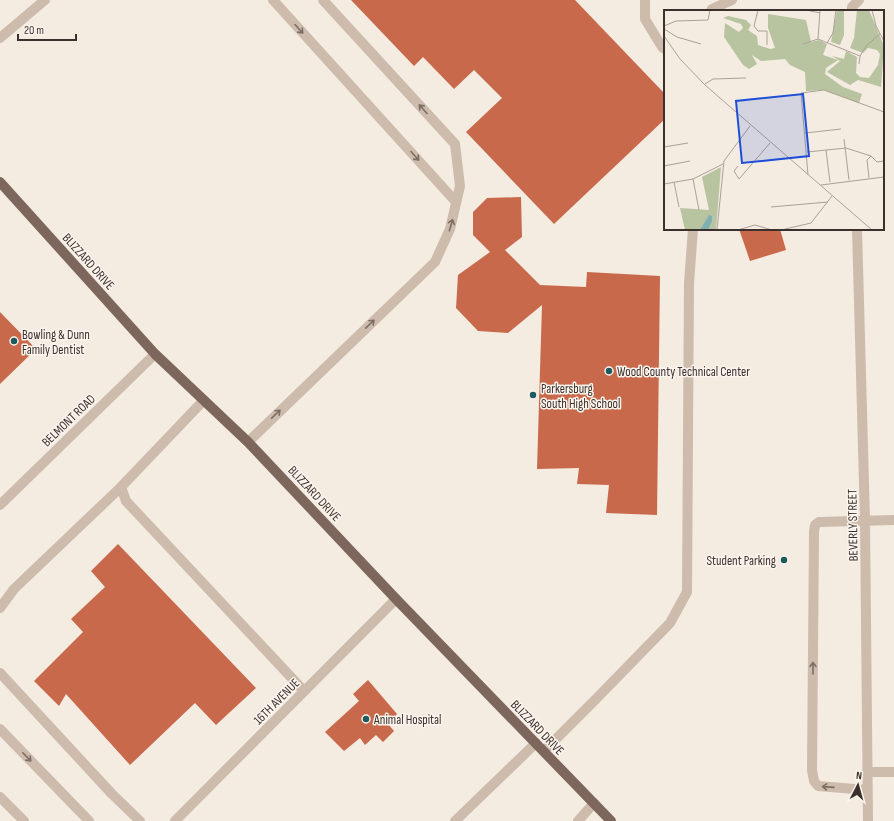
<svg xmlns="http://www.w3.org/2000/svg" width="894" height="821" font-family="'Sofia Sans Condensed',sans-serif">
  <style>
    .building { fill: #c8694b }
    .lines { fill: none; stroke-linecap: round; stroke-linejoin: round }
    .minor { stroke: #cdbbac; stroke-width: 10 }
    .major { stroke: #7d675c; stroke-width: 10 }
    .oneway { stroke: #7d6f65 }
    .poi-dot { fill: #1f5a5e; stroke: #fbf5ee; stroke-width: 1.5 }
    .labels { text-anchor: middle; stroke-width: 3; stroke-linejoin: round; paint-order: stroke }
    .street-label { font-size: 13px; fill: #3b302b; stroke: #fbf5ee }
    .poi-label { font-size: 13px; fill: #3b302b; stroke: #fbf5ee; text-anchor: start }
    .inset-road { fill: none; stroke: #aaa098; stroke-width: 1 }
    .view { fill: #1d4ed8; fill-opacity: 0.15; stroke: #1d4ed8; stroke-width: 2 }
    .inset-edge { fill: none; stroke: #3b302b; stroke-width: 2 }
  </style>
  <rect width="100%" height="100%" fill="#f4ebe1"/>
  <!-- building -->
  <g class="building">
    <polygon points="351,0 575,0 665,94 665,119 554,224 466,132 502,98 474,70 454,89 423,57 414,66"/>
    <polygon points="521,197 522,237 505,250 540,285 586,287 587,272 660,276 657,515 606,513 609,485 577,484 579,468 537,469 542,305 508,333 478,331 456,308 458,275 490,252 473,235 473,212 487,198"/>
    <polygon points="739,229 780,229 786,250 750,261"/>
    <polygon points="0,312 36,349 0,384"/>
    <polygon points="118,544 256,688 216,725 195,703 130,765 66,694 59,706 34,681 83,632 71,619 105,587 91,571"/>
    <polygon points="368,680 397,714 388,724 394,731 383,742 376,735 365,745 360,738 344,751 325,732 359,701 353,694"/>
  </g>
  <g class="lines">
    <!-- minor -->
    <g class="minor">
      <polyline points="273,0 456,202"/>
      <polyline points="645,0 645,19 662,47 665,49"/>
      <polyline points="711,11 712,9 732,0"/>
      <polyline points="852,11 852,7 859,0"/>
      <polyline points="0,38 45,0"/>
      <polyline points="857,229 865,520 868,821"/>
      <polyline points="204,400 121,487 126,501 304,691"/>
      <polyline points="248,442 435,262 450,229 460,186 455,144 323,0"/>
      <polyline points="0,505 155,354"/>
      <polyline points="0,608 14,589 121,487"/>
      <polyline points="0,673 112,794 140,821"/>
      <polyline points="0,729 89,821"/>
      <polyline points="544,751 596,699 670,623 687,592 689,283 693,229"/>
      <polyline points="867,772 894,772"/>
      <polyline points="867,790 818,786 814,781 812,770 814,532 815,525 819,522 894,520"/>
      <polyline points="0,797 24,821"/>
      <polyline points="175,821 396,599"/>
      <polyline points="455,821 536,743"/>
      <polyline points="578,821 594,803"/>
    </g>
    <!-- major -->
    <polyline class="major" points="0,182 155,354 248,442 396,599 611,821"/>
  </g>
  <!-- one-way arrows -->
  <defs><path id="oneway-shaft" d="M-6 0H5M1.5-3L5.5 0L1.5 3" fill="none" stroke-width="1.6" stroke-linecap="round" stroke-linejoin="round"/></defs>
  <g class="oneway">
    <use href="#oneway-shaft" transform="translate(299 29) rotate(48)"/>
    <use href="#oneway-shaft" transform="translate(423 109) rotate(-132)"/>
    <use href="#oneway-shaft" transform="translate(415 156) rotate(48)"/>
    <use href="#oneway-shaft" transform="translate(451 225) rotate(-74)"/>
    <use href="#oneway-shaft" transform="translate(370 324) rotate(-44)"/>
    <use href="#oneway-shaft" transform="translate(276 414) rotate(-44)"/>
    <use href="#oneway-shaft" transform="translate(813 668) rotate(-90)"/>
    <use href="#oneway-shaft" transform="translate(27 757) rotate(46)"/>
    <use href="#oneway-shaft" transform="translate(828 787) rotate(-176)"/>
  </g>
  <!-- markers -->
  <g class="poi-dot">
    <circle cx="14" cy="341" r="4"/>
    <circle cx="609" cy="371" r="4"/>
    <circle cx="533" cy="395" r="4"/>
    <circle cx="784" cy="560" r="4"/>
    <circle cx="366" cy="719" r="4"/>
  </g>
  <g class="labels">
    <!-- street labels -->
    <g class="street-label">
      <text transform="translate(89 261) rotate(48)" y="5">BLIZZARD DRIVE</text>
      <text transform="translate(68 420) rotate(-44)" y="5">BELMONT ROAD</text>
      <text transform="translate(315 493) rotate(47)" y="5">BLIZZARD DRIVE</text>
      <text transform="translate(852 525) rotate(-91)" y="5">BEVERLY STREET</text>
      <text transform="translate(276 701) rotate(-45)" y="5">16TH AVENUE</text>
      <text transform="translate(538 727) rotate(46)" y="5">BLIZZARD DRIVE</text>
    </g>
    <!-- poi labels -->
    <g class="poi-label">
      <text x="22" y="339">Bowling &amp; Dunn<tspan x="22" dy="15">Family Dentist</tspan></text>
      <text x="617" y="376">Wood County Technical Center</text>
      <text x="541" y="393">Parkersburg<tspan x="541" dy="15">South High School</tspan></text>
      <text x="776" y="565" text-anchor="end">Student Parking</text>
      <text x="374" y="724">Animal Hospital</text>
    </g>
  </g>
  <!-- overview -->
  <g transform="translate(664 10)">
    <rect width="220" height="220" fill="#f4ebe1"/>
    <path d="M173 0H180V25L176 35 167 32ZM193 0H205L220 36 217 77 194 70 186 75 163 62 176 51 168 46 180 49 182 41 193 47 192 63 196 67 205 68 214 55 216 44 213 40 204 38 199 43 186 38 190 28ZM104 4 142 10 147 32 155 30 163 34 159 45 174 50 162 58 161 64 179 77 198 84 195 93 160 80 142 81 141 62 126 55 121 49 97 51 88 45 93 54 85 59 79 55 60 27 61 13 75 22 79 18 77 14 59 8 64 6 82 10 87 15 84 20 93 26 94 35 106 39 111 38 104 18ZM57 157 52 220H21L16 198 45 200 38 167Z" fill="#b8c4a0"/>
    <path d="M45 205 48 206V211L44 220H36Z" fill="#7fb0b2"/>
    <path class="inset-road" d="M94 0 90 16 94 21H103V35M142 0 156 3M208 0 212 16 220 31M0 16 12 11 44 10 46 0M0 19 13 27 37 34M0 26 16 49 41 75 208 220M154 29 156 0M163 33 169 23 172 0M139 34 154 29 196 46M195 54 196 46 202 36 216 24M41 74 49 69 82 68M141 123 177 119M180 129 185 170M0 137 24 133M162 140 166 172M143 142 182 138 207 146 213 152 220 151M0 156 26 151M74 156 70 161 75 169 106 133M144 165 137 83 160 80 220 102M205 168 203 150 207 146M29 169 35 200M10 172 15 197M0 174 29 169 59 154M157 175 220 167M107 197 164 192M53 220 60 151 86 116M74 220 91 215 108 220M117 220 147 213 168 186"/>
    <path class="view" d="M139 84 145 146 78 153 72 91Z"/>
    <rect width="220" height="220" class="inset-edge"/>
  </g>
  <!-- north arrow -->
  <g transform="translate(858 785) rotate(6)" stroke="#fbf5ee" stroke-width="3" paint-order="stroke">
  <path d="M0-3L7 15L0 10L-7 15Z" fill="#3b302b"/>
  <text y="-6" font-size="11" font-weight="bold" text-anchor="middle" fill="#3b302b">N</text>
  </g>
  <!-- scale -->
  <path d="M18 34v6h58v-6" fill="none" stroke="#3b302b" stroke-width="2"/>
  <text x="24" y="34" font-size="12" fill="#3b302b" stroke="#fbf5ee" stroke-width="3" paint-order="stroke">20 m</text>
</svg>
